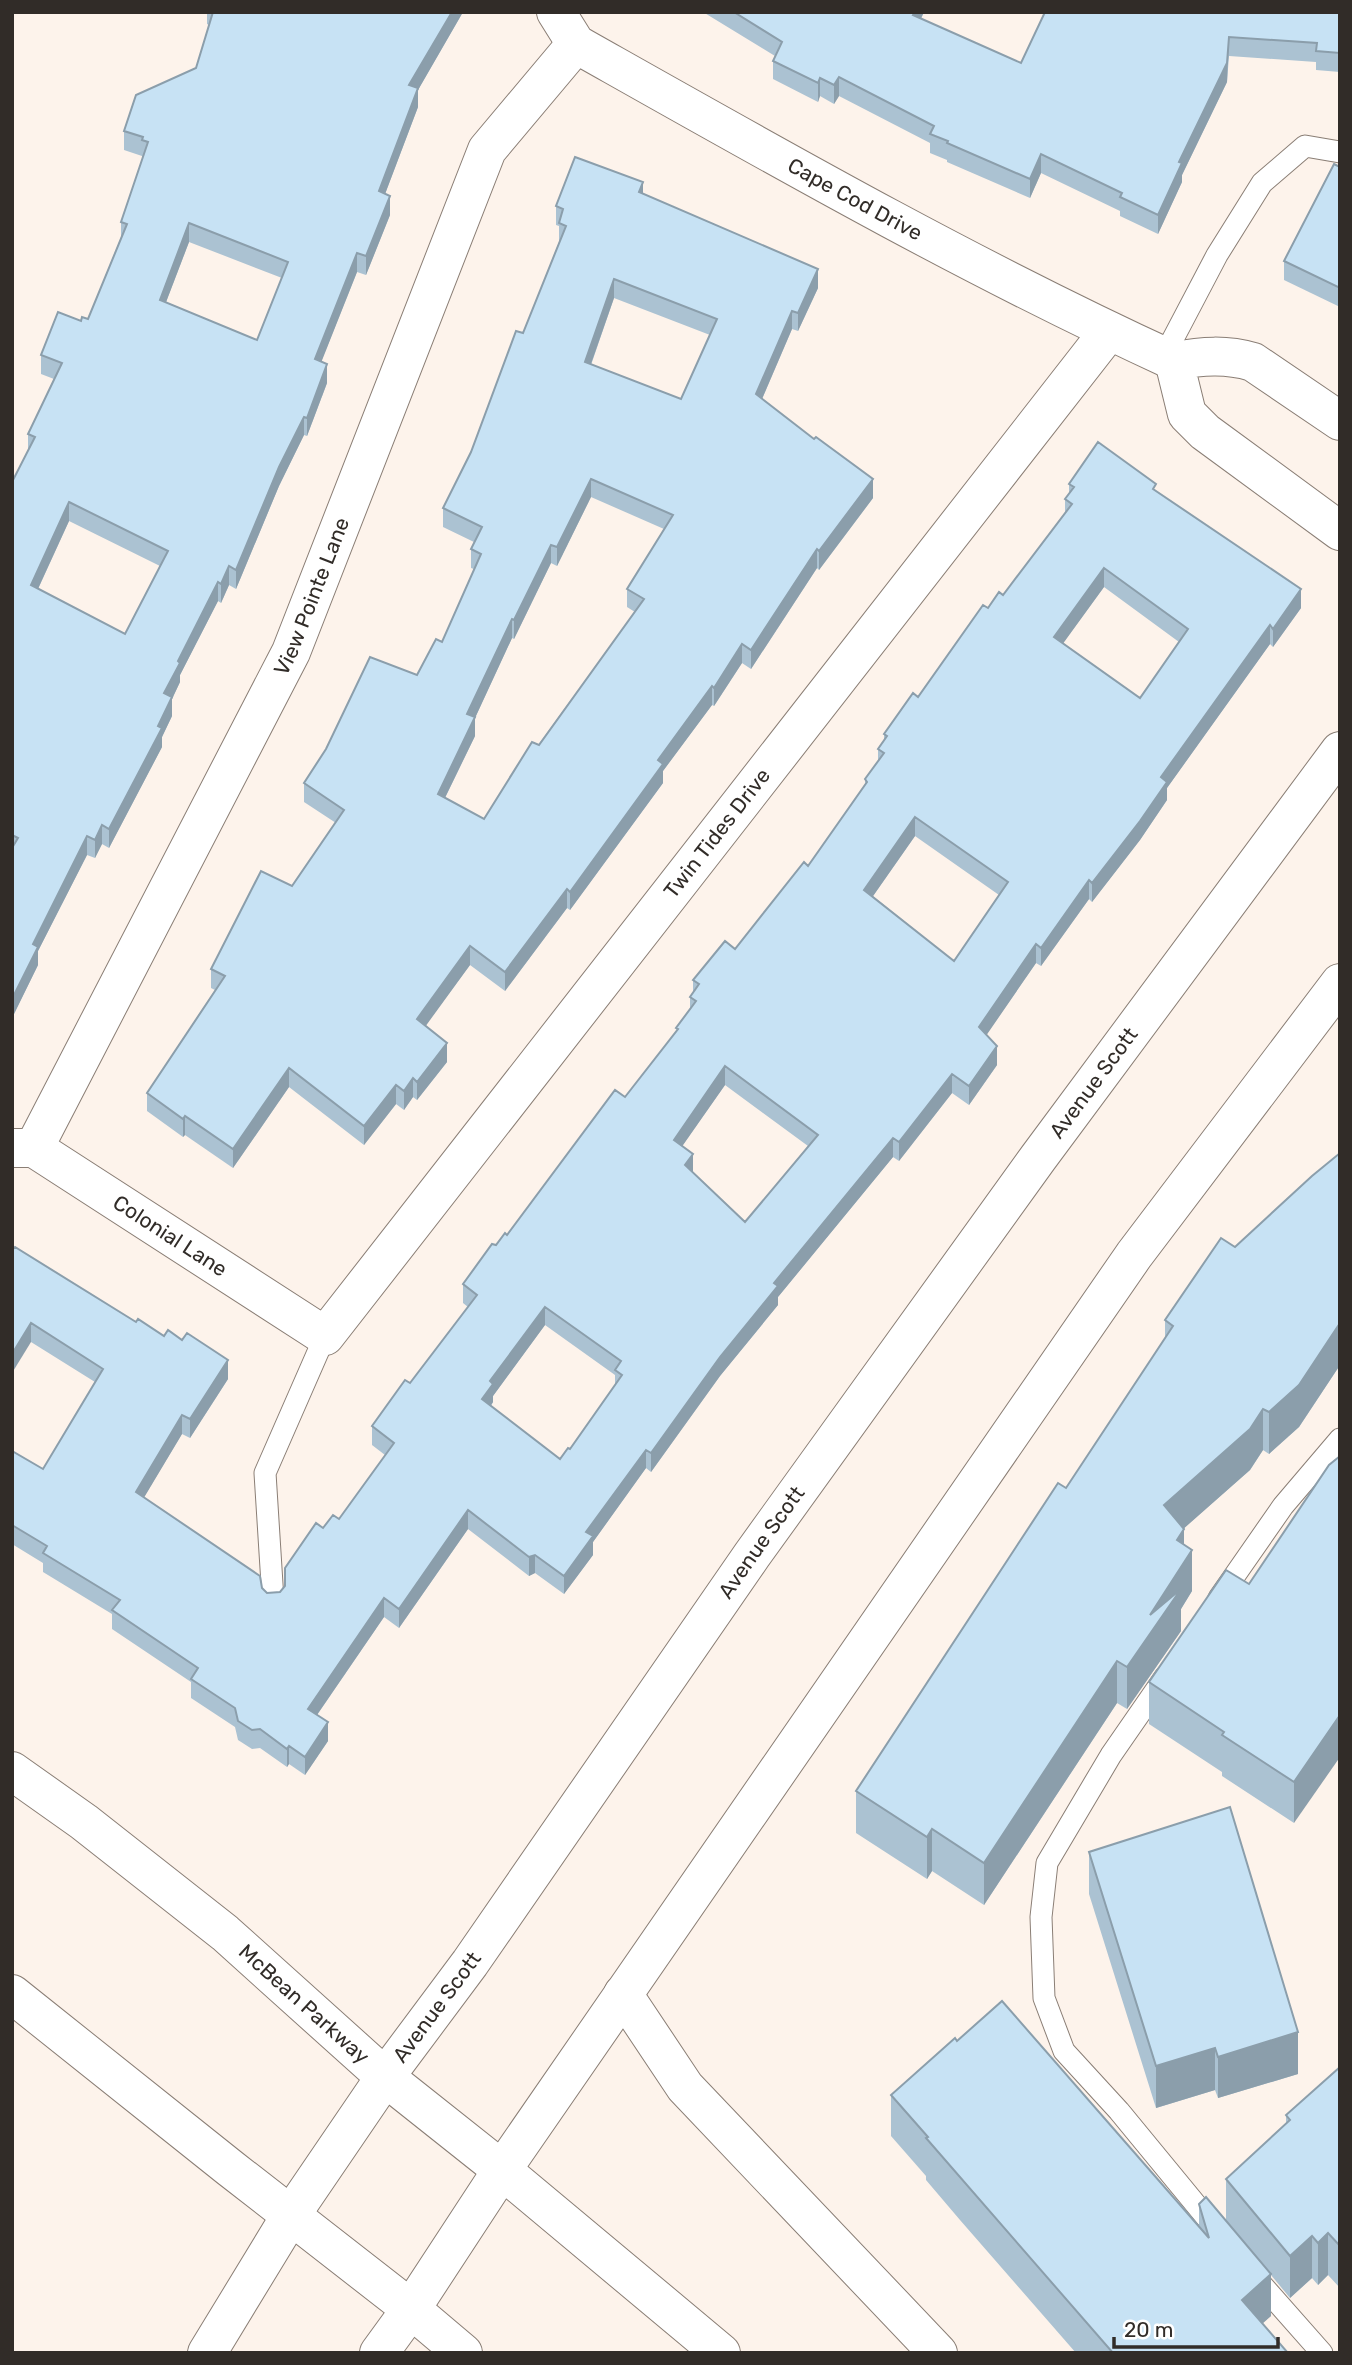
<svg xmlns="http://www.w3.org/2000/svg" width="1352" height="2365" font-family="Rubik,sans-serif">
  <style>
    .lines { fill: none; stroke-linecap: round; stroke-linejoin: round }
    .lane-casing { stroke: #8a7e75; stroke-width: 23 }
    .street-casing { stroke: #8a7e75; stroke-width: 40 }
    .secondary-casing { stroke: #8a7e75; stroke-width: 40 }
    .lane { stroke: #fff; stroke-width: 21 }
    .street { stroke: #fff; stroke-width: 38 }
    .secondary { stroke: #fff; stroke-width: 38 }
    .wall { fill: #abc2d2; fill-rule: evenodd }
    .shaded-wall { fill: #8b9eab }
    .building { fill: #c7e2f4; stroke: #8b9eab; stroke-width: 2; fill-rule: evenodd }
    .labels { text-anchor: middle; stroke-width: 5; stroke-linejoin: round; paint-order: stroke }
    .street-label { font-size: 21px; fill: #312c28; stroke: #fff }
  </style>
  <rect width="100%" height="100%" fill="#fdf3eb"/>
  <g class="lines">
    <!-- lane casing -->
    <g class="lane-casing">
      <g id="lane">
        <polyline points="1164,356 1217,255 1262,183 1305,146 1340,152"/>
        <polyline points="1219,1598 1283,1506 1340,1439"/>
        <polyline points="273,1600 265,1473 325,1336"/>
        <polyline points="1165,1677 1111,1755 1047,1863 1041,1917 1044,1998 1064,2051 1119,2111 1216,2229"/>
        <polyline points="1254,2276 1322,2353"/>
      </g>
    </g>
    <!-- street casing -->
    <g class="street-casing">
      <g id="street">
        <path id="s1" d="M556 12 576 44C773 155 969 267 1174 361"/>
        <path d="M1340 421 1253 362C1226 354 1202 356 1174 361L1187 414 1205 432 1340 531"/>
        <path id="s2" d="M12 1148H34L325 1336 1109 331"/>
        <path id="s3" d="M34 1148 291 652 487 150 576 44"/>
        <polyline points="207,2353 291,2215"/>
        <polyline points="379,2353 411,2309"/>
      </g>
    </g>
    <!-- secondary casing -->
    <g class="secondary-casing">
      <g id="secondary">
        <path id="s4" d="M12 1771 84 1822 225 1933 385 2077 502 2170 721 2353"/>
        <polyline points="12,1994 230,2168 411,2309 463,2353"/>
        <polyline points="623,1994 685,2087 938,2353"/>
        <path id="s5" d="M291 2215 385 2077 470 1963 752 1555 1038 1158 1340 751"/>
        <polyline points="411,2309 502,2170 1134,1255 1340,983"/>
      </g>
    </g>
    <!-- lane -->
    <use href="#lane" class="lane"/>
    <!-- street -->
    <use href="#street" class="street"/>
    <!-- secondary -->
    <use href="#secondary" class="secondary"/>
  </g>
  <!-- wall -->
  <g class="wall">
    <path d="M207 12H463L418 90V107L385 194 390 215 366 275 357 272 321 362 327 383 307 436 304 435 279 486 236 589 229 585 221 603 218 601 180 675V682L172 699V716L162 737V747L109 848 102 844 95 858 87 855 38 951V965L14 1014 12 1013V482L28 451V434L54 379 41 374V355L81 321 88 319 121 237V222L142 159V156L124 150V131L196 68 209 25 207 24ZM189 242 282 278 257 340 166 302ZM69 521 160 566 125 634 38 589Z"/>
    <polygon points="703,12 924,12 921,19 1021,63 1340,12 1340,72 1316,70 1316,62 1229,56 1227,82 1182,175 1182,182 1158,234 1120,216 1120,211 1041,173 1030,198 947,162 947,160 930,153 930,143 839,96 834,104 820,96 818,102 773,79 773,61 775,56"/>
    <polygon points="1340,167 1340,307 1284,280 1284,261"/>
    <path d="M643 194 818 288 798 331 792 329 762 399 873 498 819 570 817 568 751 669 742 663 714 706 712 705 663 771V783L570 910 567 908 505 991 470 965 425 1026 447 1062 417 1100 413 1097 404 1110 396 1104 364 1145 289 1087 233 1168 185 1135 183 1137 147 1111V1093L215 990 211 988V969L292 886 336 823 304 802V783L417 675 442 642 474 569 471 568V549L474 542 443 527V508L471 452 523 333 559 242V226L556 225V206ZM614 298 710 335 681 399 591 365ZM591 497 664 529 627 589V607L635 612 484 819 445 798 475 736V718L512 638 514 639 551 563 557 566Z"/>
    <path d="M1069 484 1156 491 1301 608 1273 647 1270 644 1167 788V800L1140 840 1092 902 1089 899 1041 966 1036 963 986 1035 997 1065 969 1105 952 1093 899 1161 893 1157 778 1297V1305L720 1376 651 1472 646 1468 593 1542V1555L564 1594 535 1573 529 1576 468 1529 399 1628 384 1617 317 1715 328 1741 305 1775 289 1764 287 1767 260 1748 252 1749 238 1740 235 1727 191 1698V1682L112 1629V1614L43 1572V1563L12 1544V1451L43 1469 95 1382 31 1342 12 1250 228 1379 190 1438 182 1434 144 1497 267 1593 280 1592 285 1586 323 1528 339 1519 385 1455 372 1445V1426L410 1383 468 1307 463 1303V1284L496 1245 507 1235 625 1097 676 1032V1028L690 1009V997L693 992V980L735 949 808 866 865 786V779L878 762V749L884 740V734L918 697 988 608 1003 595 1065 514V499L1069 494ZM1104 587 1179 642 1140 698 1063 643ZM915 836 999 895 954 961 873 896ZM725 1085 808 1146 745 1222 693 1172 682 1146ZM545 1325 615 1375V1385L570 1449 560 1459 491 1406 493 1402V1396Z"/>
    <polygon points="1340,1153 1340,1365 1299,1427 1269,1454 1263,1450 1250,1470 1184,1528 1184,1545 1192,1591 1181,1609 1181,1631 1127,1709 1117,1703 984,1905 932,1871 927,1879 856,1833 856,1791 1066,1488 1165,1338 1165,1320 1235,1247"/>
    <polygon points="1329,1465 1294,1823 1222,1776 1222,1772 1149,1724 1149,1682 1249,1584"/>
    <polygon points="1089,1852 1298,2074 1218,2098 1215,2090 1156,2108 1089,1894"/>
    <polygon points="957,2041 1199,2226 1199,2204 1226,2220 1226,2179 1286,2124 1286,2115 1340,2067 1340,2288 1328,2275 1318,2285 1312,2278 1290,2298 1271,2275 1271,2316 1262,2323 1288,2353 1076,2353 960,2220 926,2180 926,2176 891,2136 891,2095"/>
  </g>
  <!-- shaded-wall -->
  <g class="shaded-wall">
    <polygon points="452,12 463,12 418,90 418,107 379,210 379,191 409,85"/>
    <polygon points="915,12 924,12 913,34 913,15"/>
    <polygon points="1229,37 1227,82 1182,175 1182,182 1158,234 1158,215"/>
    <polygon points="839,77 839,96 834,104 834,85"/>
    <polygon points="820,78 820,96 818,102 818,83"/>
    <polygon points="1041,154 1041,173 1030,198 1030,179"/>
    <polygon points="643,182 643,201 639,192"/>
    <polygon points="390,196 390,215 366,275 366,256"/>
    <polygon points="189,223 189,242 160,318 160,300"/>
    <polygon points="357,253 357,272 315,378 315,359"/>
    <polygon points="818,269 818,288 798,331 798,313"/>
    <polygon points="614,279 614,298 585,381 585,362"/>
    <polygon points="792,311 792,329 756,413 756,394"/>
    <polygon points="327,364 327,383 307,436 307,418"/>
    <polygon points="304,417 304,435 279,486 236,589 236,570 279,467"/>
    <polygon points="591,479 591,497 557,566 557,547"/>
    <polygon points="873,479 873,498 819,570 819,551"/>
    <polygon points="69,502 69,521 31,604 31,585"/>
    <polygon points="551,545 551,563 514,639 514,620"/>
    <polygon points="817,549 817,568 751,669 751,650"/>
    <polygon points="229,566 229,585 221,603 221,584"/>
    <polygon points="1104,568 1104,587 1054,656 1054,637"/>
    <polygon points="218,582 218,601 180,675 180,682 172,699 172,716 162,737 162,747 109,848 109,829 158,726 164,693 178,661"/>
    <polygon points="1301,589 1301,608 1273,647 1273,629"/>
    <polygon points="512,619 512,638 475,718 475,736 438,812 438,794 467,714"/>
    <polygon points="1270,625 1270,644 1167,788 1167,800 1140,840 1092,902 1092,883 1161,777"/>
    <polygon points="742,644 742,663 714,706 714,688"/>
    <polygon points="712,686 712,705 663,771 663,783 570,910 570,892 658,760"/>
    <polygon points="915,817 915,836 864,909 864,890"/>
    <polygon points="102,825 102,844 95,858 95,840"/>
    <polygon points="87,836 87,855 38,951 38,965 14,1014 14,995 33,944"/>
    <polygon points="1089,880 1089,899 1041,966 1041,948"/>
    <polygon points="567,889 567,908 505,991 505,972"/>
    <polygon points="1036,944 1036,963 979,1046 979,1027"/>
    <polygon points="470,946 470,965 417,1038 417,1019"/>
    <polygon points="447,1043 447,1062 417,1100 417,1082"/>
    <polygon points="997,1046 997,1065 969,1105 969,1086"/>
    <polygon points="725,1066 725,1085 674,1158 674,1140"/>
    <polygon points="289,1068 289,1087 233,1168 233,1149"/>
    <polygon points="952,1074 952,1093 899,1161 899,1142"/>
    <polygon points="413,1078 413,1097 404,1110 404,1091"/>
    <polygon points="396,1085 396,1104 364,1145 364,1126"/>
    <polygon points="185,1116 185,1135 183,1137 183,1119"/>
    <polygon points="893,1138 893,1157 778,1297 778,1305 720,1376 651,1472 651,1453 774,1283"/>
    <polygon points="693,1154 693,1173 685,1165"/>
    <polygon points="545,1307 545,1325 493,1396 493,1402 482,1418 482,1399 490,1381"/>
    <polygon points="31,1323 31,1342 12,1373 12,1354"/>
    <polygon points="1340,1323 1340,1365 1299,1427 1269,1454 1269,1412"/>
    <polygon points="228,1360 228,1379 190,1438 190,1419"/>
    <polygon points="1263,1409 1263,1450 1250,1470 1164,1546 1164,1505"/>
    <polygon points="182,1415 182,1434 136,1511 136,1492"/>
    <polygon points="646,1450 646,1468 593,1542 593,1555 564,1594 564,1576 586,1532"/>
    <polygon points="468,1510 468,1529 399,1628 399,1609"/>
    <polygon points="1184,1529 1184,1562 1192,1550 1192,1591 1181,1609 1181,1631 1127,1709 1127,1667 1150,1615 1177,1540"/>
    <polygon points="535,1555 535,1573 529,1576 529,1557"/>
    <polygon points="384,1598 384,1617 308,1728 308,1709"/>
    <polygon points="1117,1661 1117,1703 984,1905 984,1863"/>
    <polygon points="1340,1715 1340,1757 1294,1823 1294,1782"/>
    <polygon points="328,1722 328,1741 305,1775 305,1757"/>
    <polygon points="289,1746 289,1764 287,1767 287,1749"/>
    <polygon points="932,1829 932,1871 927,1879 927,1837"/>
    <polygon points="1298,2032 1298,2074 1218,2098 1218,2057"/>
    <polygon points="1215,2048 1215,2090 1156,2108 1156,2066"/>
    <polygon points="1328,2233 1328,2275 1318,2285 1318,2243"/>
    <polygon points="1312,2236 1312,2278 1290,2298 1290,2256"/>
    <polygon points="1271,2274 1271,2316 1242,2342 1242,2300"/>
  </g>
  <!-- building -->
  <g class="building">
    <path d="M213 12H452L409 85 418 88 379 191 390 196 366 256 357 253 315 359 327 364 307 418 304 417 279 467 236 570 229 566 221 584 218 582 178 661 180 663 164 693 172 697 158 726 162 728 109 829 102 825 95 840 87 836 33 944 38 947 14 995 12 994V848L18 838 12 835V482L35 437 28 434 62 363 41 355 58 312 81 321 82 317 88 319 127 224 121 222 148 142 142 140 143 137 124 131 136 95 196 68ZM189 223 288 262 257 340 160 300ZM69 502 168 551 125 634 31 585Z"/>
    <polygon points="734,12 915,12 913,15 1021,63 1045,12 1340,12 1340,53 1316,51 1317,43 1229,37 1227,63 1179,162 1182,163 1158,215 1120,197 1122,193 1041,154 1030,179 947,143 948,141 930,134 934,126 839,77 834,85 820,78 818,83 773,61 782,42"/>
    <path d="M575 157 643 182 639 192 818 269 798 313 792 311 756 394 814 439 816 437 873 479 819 551 817 549 751 650 742 644 714 688 712 686 658 760 663 764 570 892 567 889 505 972 470 946 417 1019 447 1043 417 1082 413 1078 404 1091 396 1085 364 1126 289 1068 233 1149 185 1116 183 1119 147 1093 225 976 211 969 261 871 292 886 344 810 304 783 326 749 370 657 417 675 436 639 442 642 481 554 471 549 482 527 443 508 471 452 516 331 523 333 566 226 559 223 563 209 556 206ZM614 279 717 319 681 399 585 362ZM591 479 673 515 627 589 644 599 539 745 532 742 484 819 438 794 475 717 467 714 512 619 514 620 551 545 557 547Z"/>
    <polygon points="1334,164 1340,167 1340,288 1284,261"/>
    <path d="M1098 442 1156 484 1153 489 1301 589 1273 629 1270 625 1161 777 1167 782 1140 821 1092 883 1089 880 1041 948 1036 944 979 1027 997 1046 969 1086 952 1074 899 1142 893 1138 774 1283 778 1286 720 1357 651 1453 646 1450 586 1532 593 1536 564 1576 535 1555 529 1557 468 1510 399 1609 384 1598 308 1709 328 1722 305 1757 289 1746 287 1749 260 1729 252 1730 238 1721 235 1708 191 1679 198 1668 112 1610 120 1600 43 1553 47 1546 12 1525V1451L43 1469 103 1369 31 1323 12 1354V1250L15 1247 136 1322 138 1319 164 1336 168 1330 182 1340 187 1333 228 1360 190 1419 182 1415 136 1492 260 1576 262 1588 267 1593 280 1592 285 1586V1568L316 1523 323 1528 333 1515 339 1519 394 1443 372 1426 405 1380 410 1383 477 1295 463 1284 492 1244 496 1245 505 1233 507 1235 615 1090 625 1097 678 1029 676 1028 696 1001 690 997 699 984 693 980 725 941 735 949 804 862 808 866 867 782 865 779 884 753 878 749 887 736 884 734 913 693 918 697 983 605 988 608 999 592 1003 595 1072 504 1065 499 1074 487 1069 484ZM1104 568 1188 629 1140 698 1054 637ZM915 817 1008 882 954 961 864 890ZM725 1066 818 1135 745 1222 685 1165 693 1154 674 1140ZM545 1307 621 1361 615 1370 622 1375 570 1449 568 1448 560 1459 482 1399 493 1384 490 1381Z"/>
    <polygon points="1340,1153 1340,1323 1299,1385 1269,1412 1263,1409 1250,1429 1164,1505 1184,1529 1177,1540 1192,1550 1150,1615 1181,1589 1127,1667 1117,1661 984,1863 932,1829 927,1837 856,1791 1058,1483 1066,1488 1173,1326 1165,1320 1221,1238 1235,1247 1312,1176"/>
    <polygon points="1340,1456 1340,1715 1294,1782 1222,1735 1224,1732 1149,1682 1226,1570 1249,1584 1329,1465"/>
    <polygon points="1230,1807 1298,2032 1218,2057 1215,2048 1156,2066 1089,1852"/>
    <polygon points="1002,2001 1209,2238 1199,2204 1206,2197 1271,2274 1242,2300 1288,2353 1113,2353 926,2138 928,2137 891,2095 955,2038 957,2041"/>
    <polygon points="1340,2067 1340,2246 1328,2233 1318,2243 1312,2236 1290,2256 1226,2179 1290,2120 1286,2115"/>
  </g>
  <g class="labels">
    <!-- street labels -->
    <g class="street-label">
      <text dy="7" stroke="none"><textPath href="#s1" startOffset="357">Cape Cod Drive</textPath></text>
      <text dy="7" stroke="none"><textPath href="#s3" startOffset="618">View Pointe Lane</textPath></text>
      <text dy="7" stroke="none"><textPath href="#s2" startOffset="1006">Twin Tides Drive</textPath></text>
      <text dy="7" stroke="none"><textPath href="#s5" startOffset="1388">Avenue Scott</textPath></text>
      <text dy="7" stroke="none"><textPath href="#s2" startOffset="184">Colonial Lane</textPath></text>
      <text dy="7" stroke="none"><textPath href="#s5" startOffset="821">Avenue Scott</textPath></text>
      <text dy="7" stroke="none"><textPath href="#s4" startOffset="374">McBean Parkway</textPath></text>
      <text dy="7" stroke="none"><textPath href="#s5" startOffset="254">Avenue Scott</textPath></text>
    </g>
  </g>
  <!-- border -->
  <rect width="1352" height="2365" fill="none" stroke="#312c28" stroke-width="28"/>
  <!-- scale -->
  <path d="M1114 2337v10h164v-10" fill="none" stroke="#312c28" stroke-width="3.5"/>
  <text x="1124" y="2337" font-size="21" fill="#312c28" stroke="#ffffff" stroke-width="5" paint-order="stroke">20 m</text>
</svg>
